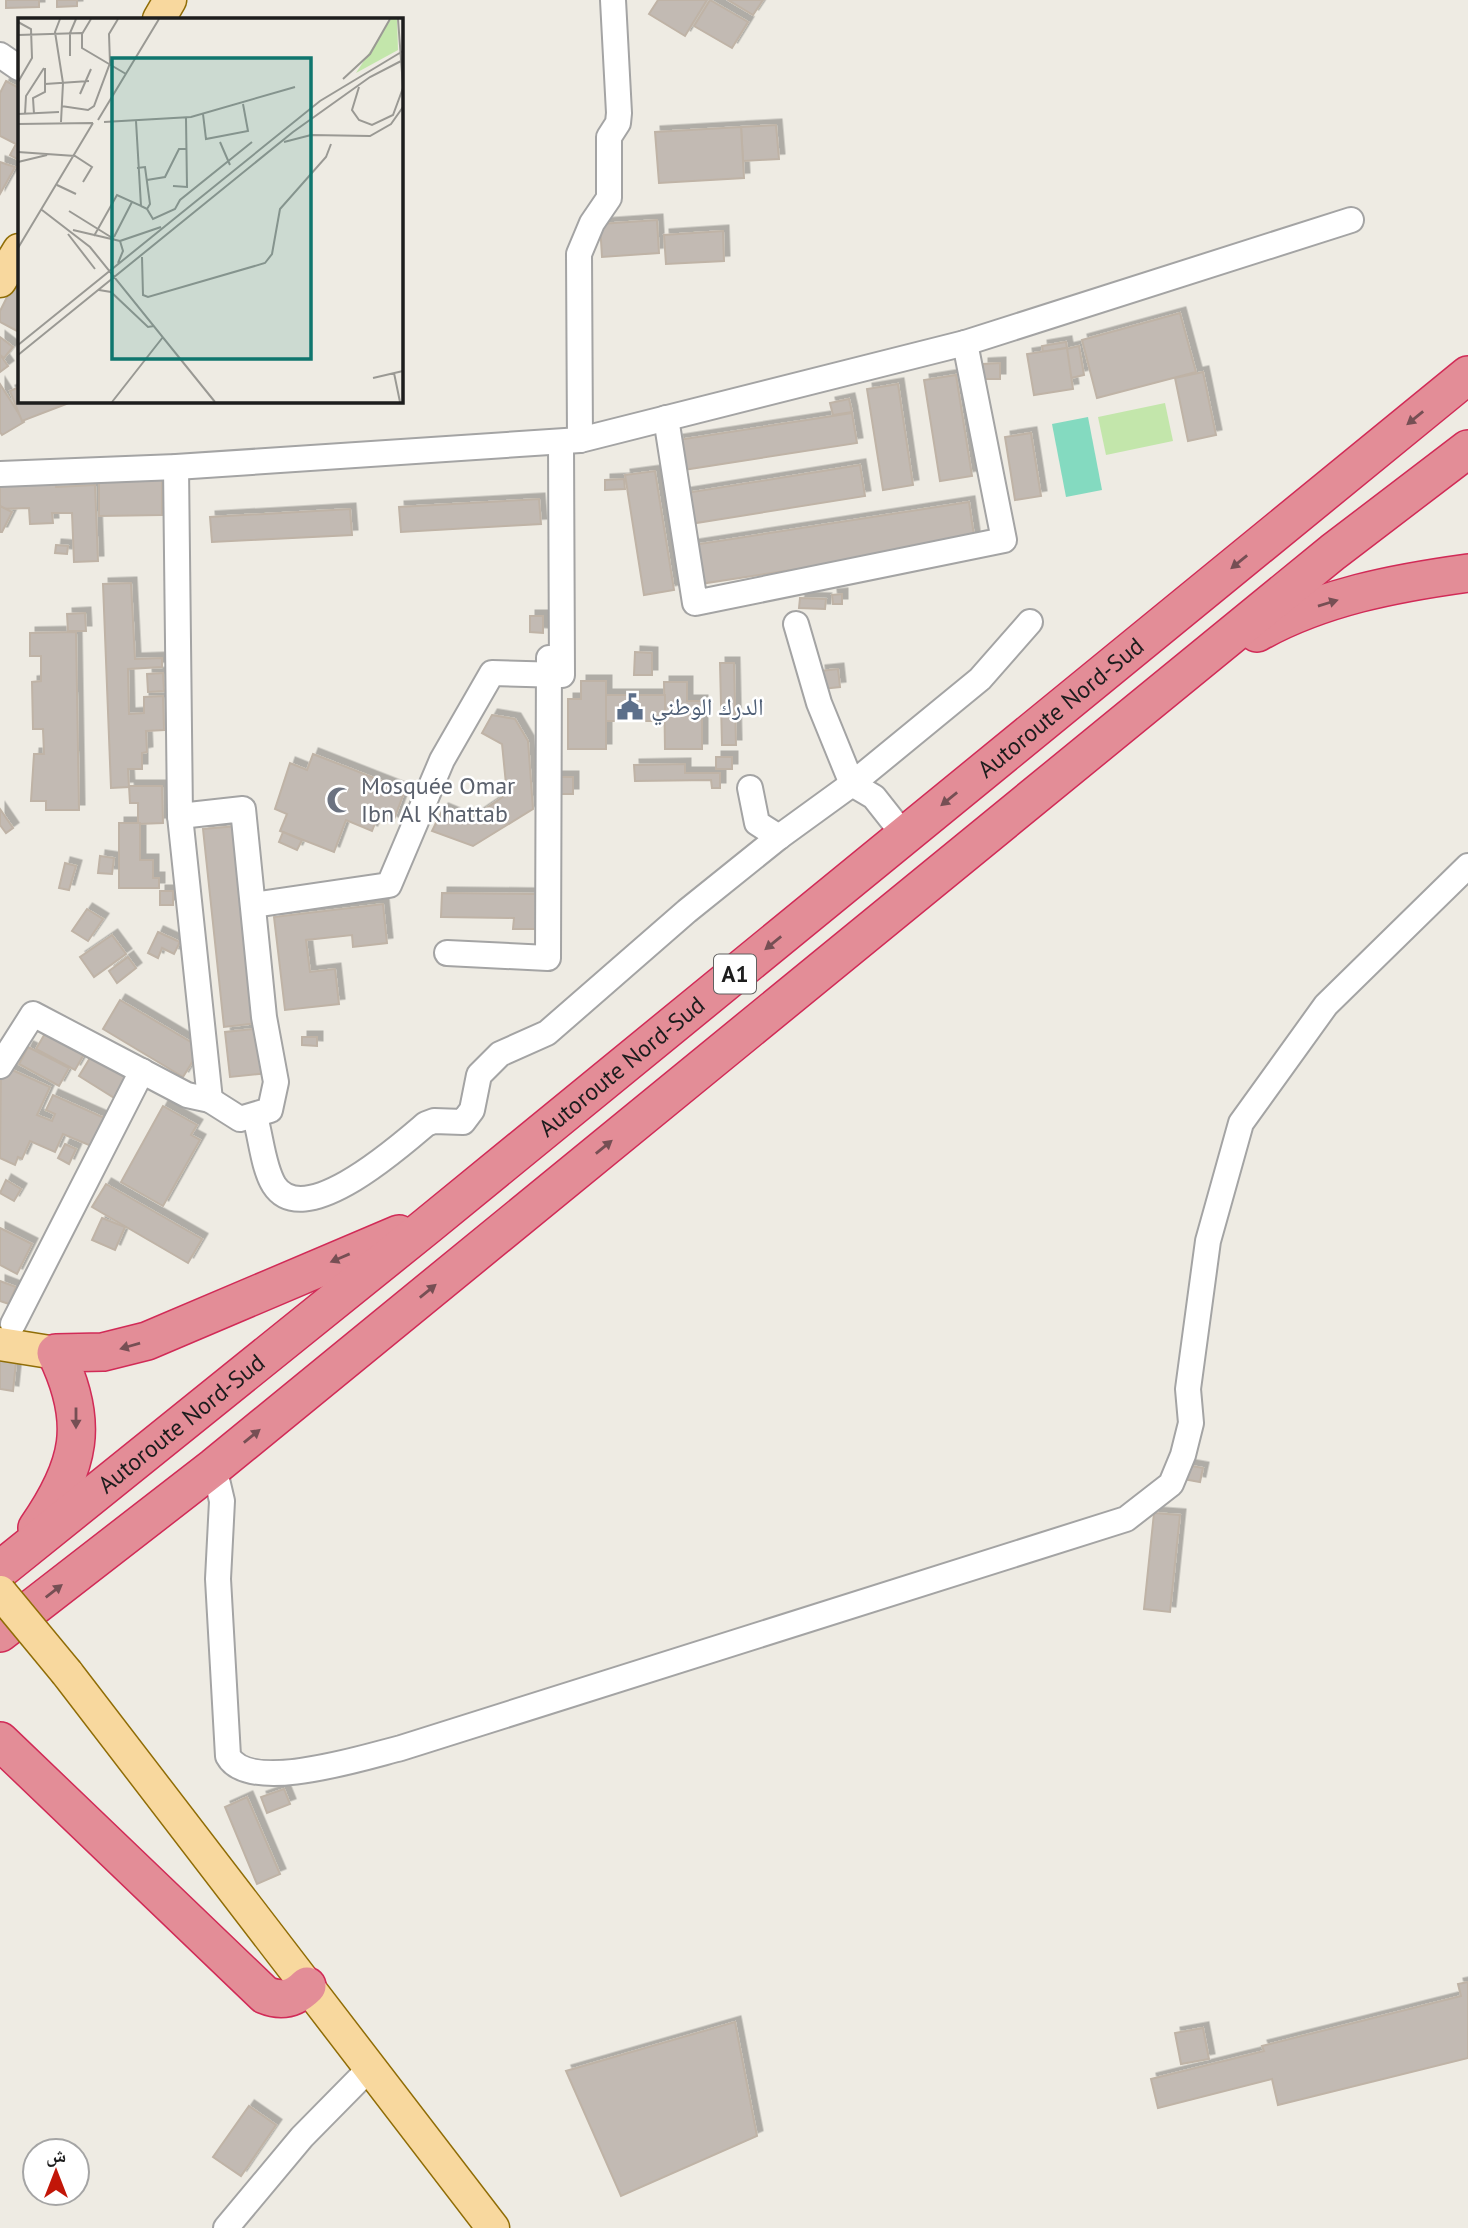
<svg xmlns="http://www.w3.org/2000/svg" width="1468" height="2228" font-family="'PT Sans','Noto Naskh Arabic',sans-serif">
  <style>
    .grass { fill: #c3e6ab }
    .pitch { fill: #84dac0 }
    .building { fill: #c2bab3; stroke: #bfb3a6; stroke-width: 2; filter: url(#shadow) }
    .lines { fill: none; stroke-linecap: round; stroke-linejoin: round }
    .minor-casing { stroke: #a4a4a4; stroke-width: 28 }
    .major-casing { stroke: #906d06; stroke-width: 35 }
    .highway-casing { stroke: #d12b57; stroke-width: 40 }
    .minor { stroke: #fff; stroke-width: 24 }
    .major { stroke: #f8d89e; stroke-width: 32 }
    .highway { stroke: #e38d97; stroke-width: 37 }
    .major-bridge-casing { stroke: #906d06; stroke-width: 35; stroke-linecap: butt }
    .major-bridge { stroke: #f8d89e; stroke-width: 32 }
    .oneway { fill: #764f54 }
    .labels { text-anchor: middle; stroke-width: 5; stroke-linejoin: round; paint-order: stroke }
    .shield { fill: #fff; stroke: #616161; stroke-width: 2 }
    .shield-label { font-size: 23px; font-weight: bold; fill: #1d1d1d }
    .service-label { font-size: 24px; fill: #4e5e75; stroke: #fff; text-anchor: start }
    .street-label { font-size: 24px; fill: #1d1d1d; stroke: #fff }
    .worship-label { font-size: 24px; fill: #5b616d; stroke: #fff; text-anchor: start }
    .inset-road { fill: none; stroke: #9a9994; stroke-width: 2 }
    .view { fill: #0f766e; fill-opacity: 0.15; stroke: #0f766e; stroke-width: 3.5 }
    .inset-edge { fill: none; stroke: #1d1d1d; stroke-width: 3.5 }
  </style>
  <defs>
    <filter id="shadow"><feDropShadow dx="5.5" dy="-5.5" stdDeviation="0" flood-color="#0004"/></filter>
  </defs>
  <rect width="100%" height="100%" fill="#eeebe3"/>
  <!-- grass -->
  <polygon class="grass" points="1165,403 1173,441 1106,455 1098,417"/>
  <!-- pitch -->
  <polygon class="pitch" points="1088,417 1102,490 1066,497 1052,424"/>
  <!-- building -->
  <g class="building">
    <polygon points="6,0 39,0 39,7 6,8"/>
    <polygon points="57,0 77,0 77,6 57,7"/>
    <polygon points="658,0 707,0 685,36 649,14"/>
    <polygon points="710,0 748,22 732,48 694,26"/>
    <polygon points="728,0 763,0 753,15"/>
    <polygon points="6,81 19,88 19,160 10,155 16,144 0,136 0,93"/>
    <polygon points="776,125 779,159 743,161 741,127"/>
    <polygon points="741,127 744,178 659,183 655,132"/>
    <polygon points="0,162 15,167 0,194"/>
    <polygon points="657,220 659,253 602,257 600,224"/>
    <polygon points="723,231 724,261 666,264 664,235"/>
    <polygon points="14,283 19,285 19,332 0,322 0,311"/>
    <polygon points="1180,313 1196,372 1097,398 1082,340"/>
    <polygon points="0,337 13,347 4,358 0,355"/>
    <polygon points="1066,342 1067,348 1043,352 1042,346"/>
    <polygon points="1079,346 1084,375 1071,378 1066,349"/>
    <polygon points="1067,348 1073,389 1034,395 1027,354"/>
    <polygon points="1,356 8,366 0,372 0,357"/>
    <polygon points="1000,363 1000,379 983,379 983,364"/>
    <polygon points="1203,372 1216,435 1188,441 1175,378"/>
    <polygon points="956,375 972,476 940,481 924,380"/>
    <polygon points="0,384 24,422 2,435 0,432"/>
    <polygon points="898,384 913,485 883,490 867,389"/>
    <polygon points="19,387 19,401 74,401 22,421 10,391"/>
    <polygon points="849,399 852,412 833,415 830,403"/>
    <polygon points="852,413 857,443 683,470 678,440"/>
    <polygon points="1031,433 1041,496 1015,500 1005,437"/>
    <polygon points="860,465 865,496 690,524 686,493"/>
    <polygon points="655,471 674,590 644,595 625,475"/>
    <polygon points="162,478 162,515 99,516 99,479"/>
    <polygon points="624,479 625,489 605,490 605,480"/>
    <polygon points="56,480 56,487 95,485 98,561 74,562 72,513 52,513 53,523 30,524 29,508 0,509 0,482"/>
    <polygon points="539,499 541,524 401,532 399,507"/>
    <polygon points="969,502 975,542 700,584 693,545"/>
    <polygon points="0,506 12,512 2,532 0,532"/>
    <polygon points="350,509 352,535 212,542 210,517"/>
    <polygon points="56,545 68,546 67,554 55,553"/>
    <polygon points="131,583 135,659 162,658 162,667 128,669 129,714 144,713 144,697 163,696 164,730 146,731 147,752 142,753 142,769 128,769 129,787 111,788 103,584"/>
    <polygon points="842,594 842,604 833,604 832,595"/>
    <polygon points="800,598 826,599 825,609 799,608"/>
    <polygon points="85,613 86,631 68,631 67,614"/>
    <polygon points="530,616 543,616 543,633 530,632"/>
    <polygon points="76,632 79,810 46,810 46,801 31,801 34,754 44,754 43,729 33,729 32,682 41,681 41,656 30,656 30,633"/>
    <polygon points="635,652 652,653 652,675 634,675"/>
    <polygon points="720,663 734,663 736,745 722,745"/>
    <polygon points="838,669 840,687 822,689 820,671"/>
    <polygon points="163,673 164,691 148,692 147,674"/>
    <polygon points="581,681 606,681 606,749 568,749 568,699 581,699"/>
    <polygon points="664,682 687,682 687,701 702,701 702,749 665,749"/>
    <rect x="606" y="695" width="59" height="26"/>
    <polygon points="492,715 515,719 528,741 533,809 473,846 432,831 443,809 469,820 507,794 502,744 482,733"/>
    <polygon points="313,754 405,790 393,822 378,816 372,831 346,820 334,852 280,831 287,814 275,809 290,763 307,770"/>
    <rect x="716" y="757" width="16" height="12"/>
    <polygon points="685,764 685,773 720,773 720,788 712,788 711,780 635,781 634,765"/>
    <rect x="557" y="777" width="16" height="17"/>
    <polygon points="129,786 162,786 163,823 138,824 138,803 130,803"/>
    <polygon points="0,809 13,828 6,833 0,825"/>
    <polygon points="119,823 140,823 140,860 153,860 153,878 159,878 159,888 119,888"/>
    <polygon points="238,826 258,1023 224,1027 203,829"/>
    <polygon points="283,832 302,840 297,850 279,842"/>
    <polygon points="100,856 114,858 112,874 98,873"/>
    <polygon points="65,863 76,866 69,890 59,888"/>
    <rect x="160" y="891" width="13" height="14"/>
    <polygon points="442,893 537,894 536,929 513,929 514,918 441,917"/>
    <polygon points="383,904 387,943 353,947 352,935 306,940 310,972 335,969 339,1004 285,1010 274,917"/>
    <polygon points="87,909 103,919 88,941 72,931"/>
    <polygon points="158,932 180,942 174,954 162,948 158,958 148,953"/>
    <polygon points="112,935 126,954 94,977 80,957"/>
    <polygon points="128,957 136,968 117,983 109,971"/>
    <polygon points="120,1000 201,1048 183,1077 103,1029"/>
    <polygon points="51,1023 90,1044 75,1070 36,1049"/>
    <polygon points="263,1028 268,1073 230,1077 225,1032"/>
    <polygon points="302,1037 317,1037 317,1046 302,1045"/>
    <polygon points="28,1047 69,1068 59,1086 19,1064"/>
    <polygon points="96,1048 133,1070 116,1099 79,1076"/>
    <polygon points="1,1065 50,1087 37,1115 52,1121 55,1114 46,1110 53,1095 109,1120 96,1148 63,1134 55,1152 30,1141 22,1159 18,1157 15,1165 0,1158"/>
    <polygon points="163,1106 197,1125 191,1135 200,1140 163,1206 121,1182"/>
    <polygon points="65,1144 76,1149 69,1164 58,1158"/>
    <polygon points="6,1180 21,1189 14,1201 0,1193"/>
    <polygon points="106,1184 202,1239 188,1263 92,1207"/>
    <polygon points="102,1218 125,1227 115,1250 92,1240"/>
    <polygon points="0,1228 32,1244 17,1274 0,1265"/>
    <polygon points="0,1281 16,1287 9,1304 0,1301"/>
    <polygon points="0,1351 17,1353 13,1391 0,1389"/>
    <polygon points="1186,1465 1203,1468 1200,1482 1183,1479"/>
    <polygon points="1154,1513 1180,1515 1170,1612 1144,1609"/>
    <polygon points="284,1789 290,1804 267,1813 261,1797"/>
    <polygon points="247,1797 280,1874 257,1884 225,1807"/>
    <polygon points="1468,1982 1468,2058 1278,2105 1272,2079 1158,2108 1151,2079 1264,2051 1262,2046 1461,1996 1458,1984"/>
    <polygon points="735,2022 757,2136 621,2196 566,2071"/>
    <polygon points="1203,2028 1209,2059 1181,2064 1175,2033"/>
    <polygon points="249,2106 276,2125 241,2176 213,2157"/>
  </g>
  <g class="lines">
    <!-- minor casing -->
    <g class="minor-casing">
      <g id="minor">
        <polyline points="0,55 19,68"/>
        <polyline points="666,418 695,603 1004,540 965,343"/>
        <polyline points="580,440 579,254 592,223 609,198 609,137 618,123 619,113 613,0"/>
        <polyline points="0,474 176,467 580,440 965,343 1351,220"/>
        <polyline points="796,624 819,703 852,784 874,797 904,835"/>
        <polyline points="750,788 757,823 779,837"/>
        <polyline points="180,816 243,809 264,1017 276,1082 270,1110 240,1119 210,1100"/>
        <polyline points="254,905 389,885 442,760 492,673 562,675 561,443"/>
        <polyline points="447,953 548,958 549,658"/>
        <polyline points="0,1066 33,1014 187,1095 210,1100 180,816 176,467"/>
        <path d="M255 1117C261 1137 263 1167 274 1185 304 1232 400 1146 426 1124L434 1121 463 1122 472 1110 479 1075 500 1054 547 1033 687 911 779 837 852 784 980 679 1030 622"/>
        <polyline points="13,1324 142,1071"/>
        <path d="M214 1467 222 1501 218 1579 228 1756C249 1795 368 1756 401 1748L1126 1519 1171 1484 1183 1455 1191 1423 1188 1389 1208 1241 1241 1123 1326 1005 1468 866"/>
        <polyline points="226,2228 302,2137 371,2067"/>
      </g>
    </g>
    <!-- major casing -->
    <g class="major-casing">
      <g id="major">
        <polyline points="159,19 170,0"/>
        <polyline points="0,281 19,250"/>
        <polyline points="0,1344 56,1353"/>
        <polyline points="67,1673 493,2228"/>
      </g>
    </g>
    <!-- highway casing -->
    <g class="highway-casing">
      <g id="highway">
        <path d="M1257 633C1321 597 1395 583 1468 573"/>
        <path d="M37 1528C80 1466 90 1423 56 1353L103 1352 147 1341 399 1234"/>
        <path id="s1" d="M0 1570 427 1226 1468 375"/>
        <polyline points="0,1633 214,1467 1333,552 1468,449"/>
        <path d="M0 1741 265 1995C282 2002 294 1999 307 1986"/>
      </g>
    </g>
    <!-- minor -->
    <use href="#minor" class="minor"/>
    <!-- major -->
    <use href="#major" class="major"/>
    <!-- highway -->
    <use href="#highway" class="highway"/>
    <!-- major-bridge casing -->
    <g class="major-bridge-casing">
      <polyline id="major-bridge" points="0,1592 67,1673"/>
    </g>
    <!-- major-bridge -->
    <use href="#major-bridge" class="major-bridge"/>
  </g>
  <!-- one-way arrows -->
  <defs><path id="oneway-solid" d="M-6-.8H1V-3.2L6.5 0L1 3.2V.8H-6Z" transform="scale(1.75)"/></defs>
  <g class="oneway">
    <use href="#oneway-solid" transform="translate(1415 418) rotate(141)"/>
    <use href="#oneway-solid" transform="translate(1239 562) rotate(141)"/>
    <use href="#oneway-solid" transform="translate(1328 603) rotate(-17)"/>
    <use href="#oneway-solid" transform="translate(949 799) rotate(141)"/>
    <use href="#oneway-solid" transform="translate(773 943) rotate(141)"/>
    <use href="#oneway-solid" transform="translate(604 1147) rotate(-39)"/>
    <use href="#oneway-solid" transform="translate(340 1258) rotate(157)"/>
    <use href="#oneway-solid" transform="translate(428 1291) rotate(-39)"/>
    <use href="#oneway-solid" transform="translate(130 1346) rotate(164)"/>
    <use href="#oneway-solid" transform="translate(76 1418) rotate(90)"/>
    <use href="#oneway-solid" transform="translate(252 1436) rotate(-39)"/>
    <use href="#oneway-solid" transform="translate(54 1591) rotate(-38)"/>
  </g>
  <!-- icons -->
  <defs>
    <g id="civic-bare" transform="scale(2.1)"><path d="M-.6-6.5H3V-4.5H.6V-3L4-1V1h2V6H-6V1h2V-1L-.6-3ZM-1.2 2.5V6h2.4V2.5Z" fill="#5c6f8a" stroke="#fff" stroke-width="2.5" paint-order="stroke"/></g>
    <g id="mosque-bare" transform="scale(2.1)"><path d="M3.5-4.9A6 6 0 1 0 3.5 4.9A5 5 0 1 1 3.5-4.9Z" fill="#6b7280" stroke="#fff" stroke-width="2.5" paint-order="stroke"/></g>
  </defs>
  <g fill-rule="evenodd">
    <use href="#civic-bare" x="630" y="707"/>
    <use href="#mosque-bare" x="340" y="800"/>
  </g>
  <g class="labels">
    <!-- shield labels -->
    <rect class="shield" x="714" y="954.5" width="42" height="39" rx="5"/>
    <g class="shield-label">
      <text x="735" y="982">A1</text>
    </g>
    <!-- service labels -->
    <g class="service-label">
      <text x="651" y="715">الدرك الوطني</text>
    </g>
    <!-- street labels -->
    <g class="street-label">
      <text dy="8" stroke="none"><textPath href="#s1" startOffset="1367">Autoroute Nord-Sud</textPath></text>
      <text dy="8" stroke="none"><textPath href="#s1" startOffset="800">Autoroute Nord-Sud</textPath></text>
      <text dy="8" stroke="none"><textPath href="#s1" startOffset="233">Autoroute Nord-Sud</textPath></text>
    </g>
    <!-- worship labels -->
    <g class="worship-label">
      <text x="361" y="794">Mosquée Omar<tspan x="361" dy="28">Ibn Al Khattab</tspan></text>
    </g>
  </g>
  <!-- overview -->
  <g transform="translate(18 18)">
    <rect width="385" height="385" fill="#eeebe3"/>
    <path d="M373 1H379L380 32 338 55Z" fill="#c3e6ab"/>
    <path class="inset-road" d="M42 1 37 14 45 65 43 104M73 1 64 16V30L108 56M380 1 385 68M0 4 13 11 14 40 0 64M0 17 64 15M52 38V15L58 1M325 61 352 36 372 1M27 66 71 63M341 69 334 92 341 102 354 107 375 97 385 70M62 76 73 51M43 88 70 92 76 88 92 45 91 16 100 1M0 96 41 94M7 96 8 78 26 50M16 96 15 80 27 74V50M185 96 188 121 230 113 225 86M80 102 141 1M86 104 173 99 277 69M0 106 75 105M202 124 212 147M266 124 293 117 352 118 373 106 385 89M0 134 57 138 74 149 65 164M0 144 29 137M119 150 127 149 132 186 129 191 123 188M129 162 147 159 161 131H169M39 167 58 176M155 168 169 169 168 100M129 191 135 201 157 191 162 182 234 124M24 192 72 229 197 384M51 193 96 221M55 212 102 223M50 216 77 251M76 218 99 177 123 188 118 103M96 219 114 184M0 230 75 105M124 239 125 277 130 279 247 245 254 236 262 191 308 139 313 126M100 245 105 233 102 223 143 209M81 272 93 274 130 309 136 308M0 327 302 83 385 33M0 337 275 114 352 59 385 42M376 355 382 384M355 360 385 353M94 384 145 319"/>
    <path class="view" d="M94 40H293V341H94Z"/>
    <rect width="385" height="385" class="inset-edge"/>
  </g>
  <!-- north arrow -->
  <g transform="translate(56 2172)"><circle r="33" fill="#ffffff" stroke="#a5a5a5" stroke-width="2"/>
  <path d="M0-5L12 26L0 18L-12 26Z" fill="#c21608"/>
  <text y="-10" font-size="19" font-weight="bold" text-anchor="middle" fill="#1d1d1d">ش</text>
  </g>
</svg>
